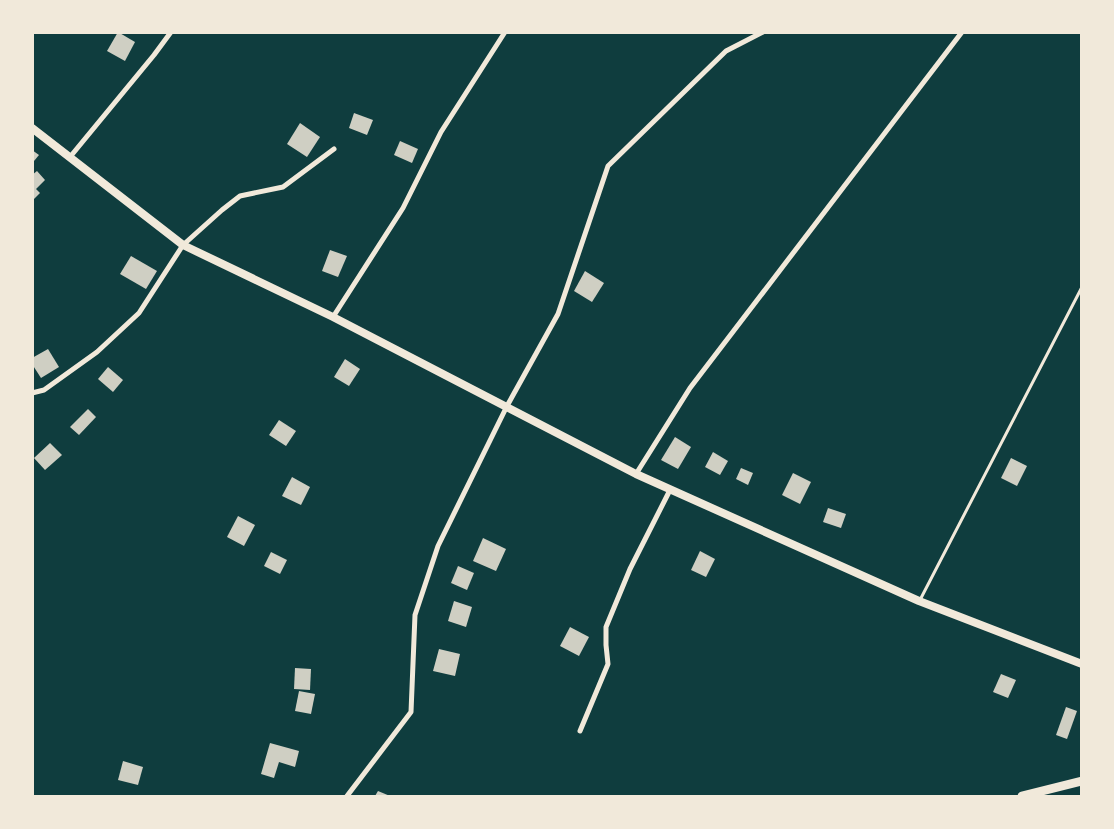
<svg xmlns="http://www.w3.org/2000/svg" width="1114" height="829" font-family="'Noto Sans',sans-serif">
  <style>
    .building { fill: #cfcfc3 }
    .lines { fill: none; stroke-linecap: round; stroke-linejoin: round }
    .service { stroke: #f1e9da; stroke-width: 3 }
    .minor { stroke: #f1e9da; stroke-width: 5 }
    .tertiary { stroke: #f1e9da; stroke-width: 8 }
    .secondary { stroke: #f1e9da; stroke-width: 9 }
  </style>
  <rect width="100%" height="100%" fill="#0f3d3e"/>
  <!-- building -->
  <g class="building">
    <polygon points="118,32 135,42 125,61 107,51"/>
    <polygon points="354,113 373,120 367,135 349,128"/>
    <polygon points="300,123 320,137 307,157 287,144"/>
    <polygon points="400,141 418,149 412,163 394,155"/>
    <polygon points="32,150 39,155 34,161 32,160"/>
    <polygon points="37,171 45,180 36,189 40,193 32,201 32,175"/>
    <polygon points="330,250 347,256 338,277 322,271"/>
    <polygon points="131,256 157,271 146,289 120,274"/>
    <polygon points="585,271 604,283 592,302 574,291"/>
    <polygon points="48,349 59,367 41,378 32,364 32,358"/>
    <polygon points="345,359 360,369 349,386 334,377"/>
    <polygon points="108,367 123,380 113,392 98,379"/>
    <polygon points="88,409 96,417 79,435 70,427"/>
    <polygon points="279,420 296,431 286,446 269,435"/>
    <polygon points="675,437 691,447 678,469 661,460"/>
    <polygon points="50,443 62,455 45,470 34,458"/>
    <polygon points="713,452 728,461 720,475 705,467"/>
    <polygon points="1011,458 1027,466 1017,486 1001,478"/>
    <polygon points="741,468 753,473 748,485 736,479"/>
    <polygon points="793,473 811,482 800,504 782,495"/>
    <polygon points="292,477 310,487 301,505 282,496"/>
    <polygon points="828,508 846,514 841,528 823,522"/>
    <polygon points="238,516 255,525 244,546 227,537"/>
    <polygon points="483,538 506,549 496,571 473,561"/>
    <polygon points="700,551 715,559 706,577 691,570"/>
    <polygon points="271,552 287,560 280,574 264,566"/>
    <polygon points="458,566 474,573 467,590 451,583"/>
    <polygon points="454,601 472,607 466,627 448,621"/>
    <polygon points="570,627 589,637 579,656 560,646"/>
    <polygon points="439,649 460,654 455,676 433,671"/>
    <polygon points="295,668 311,669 310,690 294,689"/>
    <polygon points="1001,674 1016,680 1008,698 993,692"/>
    <polygon points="299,691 315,694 311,714 295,711"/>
    <polygon points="1066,707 1077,711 1067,739 1056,735"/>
    <polygon points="270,743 299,751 295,767 279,762 274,778 261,774"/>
    <polygon points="123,761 143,767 138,785 118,780"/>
    <polygon points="378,791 390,796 375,796"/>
  </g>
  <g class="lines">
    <!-- service -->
    <polyline class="service" points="920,600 1082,287"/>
    <!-- minor -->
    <g class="minor">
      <polyline points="70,157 154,55 171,32"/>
      <polyline points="333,317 403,208 441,132 505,32"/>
      <polyline points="32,393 44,390 97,352 139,313 183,245 222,210 240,196 283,187 334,149"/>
      <polyline points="636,474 690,388 962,32"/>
      <polyline points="580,731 608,664 606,645 606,627 630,569 670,490"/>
      <polyline points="347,796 411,712 415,615 438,546 507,406 558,314 608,166 726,51 763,32"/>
    </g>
    <!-- tertiary -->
    <polyline class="tertiary" points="32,128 183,245 333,317 636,474 919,601 1082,664"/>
    <!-- secondary -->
    <polyline class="secondary" points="1022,796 1082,781"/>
  </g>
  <!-- border -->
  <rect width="1114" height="829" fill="none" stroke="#f1e9da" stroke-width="68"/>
</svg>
